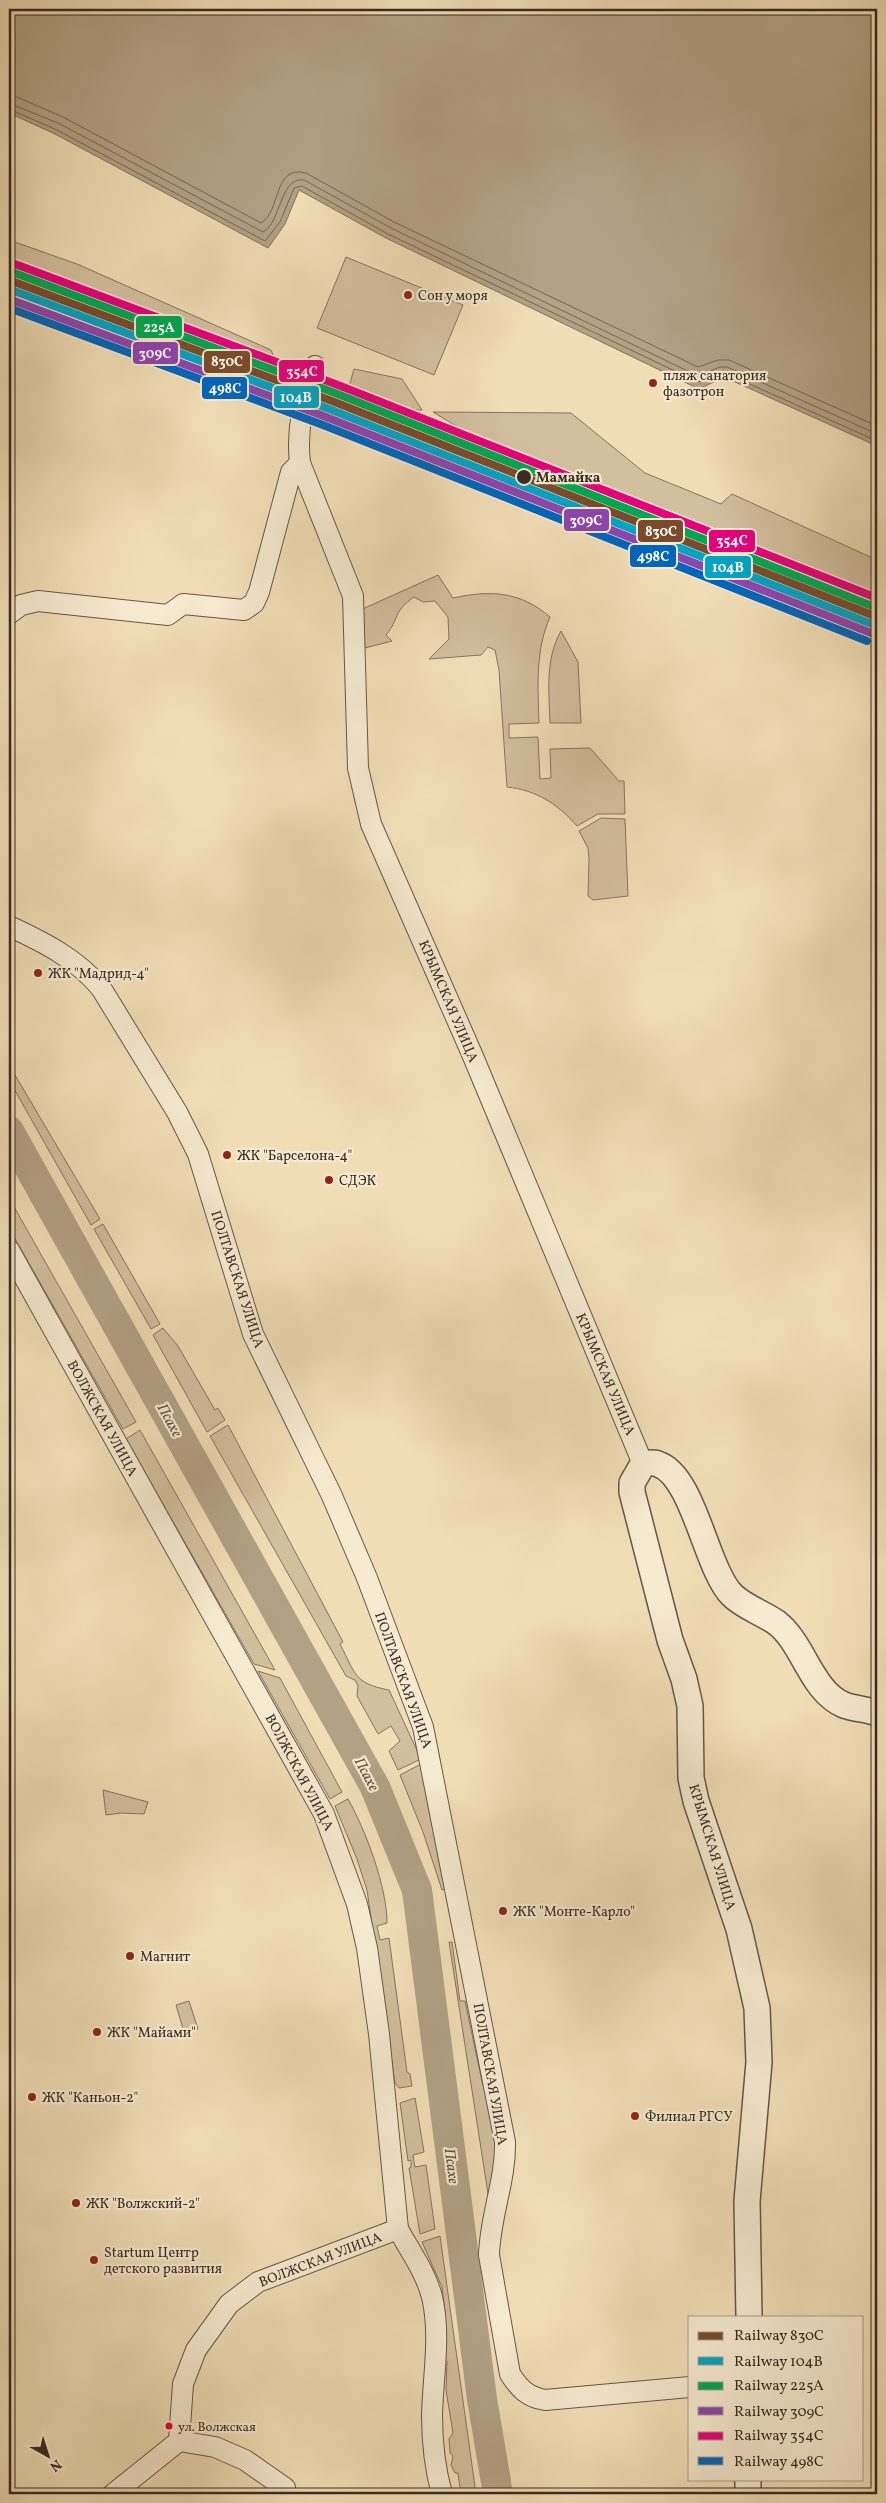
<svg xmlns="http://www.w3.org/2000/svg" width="886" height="2503" font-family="Vollkorn,serif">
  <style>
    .green { fill: #d2bf9e; stroke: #857460 }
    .water { fill: #b2a185; stroke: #81715e }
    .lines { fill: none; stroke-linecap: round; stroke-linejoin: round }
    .shore { stroke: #756654; stroke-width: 1 }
    .river { stroke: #b2a185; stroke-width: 30 }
    .minor-casing { stroke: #665748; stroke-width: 22 }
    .tertiary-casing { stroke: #665748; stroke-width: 28 }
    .minor { stroke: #f6ead0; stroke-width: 20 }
    .tertiary { stroke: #f6ead0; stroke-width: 25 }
    .rail-1-casing { stroke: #f6ead0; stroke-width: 11 }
    .rail-2-casing { stroke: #f6ead0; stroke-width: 11 }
    .rail-3-casing { stroke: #f6ead0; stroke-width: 11 }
    .rail-4-casing { stroke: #f6ead0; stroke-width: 11 }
    .rail-5-casing { stroke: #f6ead0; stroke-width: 11 }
    .rail-6-casing { stroke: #f6ead0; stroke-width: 11 }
    .rail-1 { stroke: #7a4b2a; stroke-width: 8 }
    .rail-2 { stroke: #03a3c5; stroke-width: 8 }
    .rail-3 { stroke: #00a651; stroke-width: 8 }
    .rail-4 { stroke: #8e44ad; stroke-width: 8 }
    .rail-5 { stroke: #e5007d; stroke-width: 8 }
    .rail-6 { stroke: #0065bd; stroke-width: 8 }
    .poi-dot { fill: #8f2418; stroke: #f6ead0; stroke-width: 2 }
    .stop-dot { fill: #382a23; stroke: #f6ead0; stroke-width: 2 }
    .bus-dot { fill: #e4002b; stroke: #f6ead0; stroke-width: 2 }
    .labels { text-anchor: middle; stroke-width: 4.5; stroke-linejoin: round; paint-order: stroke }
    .bus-label { font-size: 13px; fill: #382a23; stroke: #f6ead0; text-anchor: start }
    .poi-label { font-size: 14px; fill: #382a23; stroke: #f6ead0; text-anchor: start }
    .stop-label { font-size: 14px; font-weight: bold; fill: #382a23; stroke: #f6ead0; text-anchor: start }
    .street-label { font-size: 14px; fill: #382a23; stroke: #f6ead0 }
    .water-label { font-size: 15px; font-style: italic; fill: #5d4e40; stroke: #f6ead0 }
    .line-badge { stroke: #f6ead0; stroke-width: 2 }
    .badge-label { font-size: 14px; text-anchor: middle; font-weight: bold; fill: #fff }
  </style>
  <rect width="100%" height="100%" fill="#f1deb7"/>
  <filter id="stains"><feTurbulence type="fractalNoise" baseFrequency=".004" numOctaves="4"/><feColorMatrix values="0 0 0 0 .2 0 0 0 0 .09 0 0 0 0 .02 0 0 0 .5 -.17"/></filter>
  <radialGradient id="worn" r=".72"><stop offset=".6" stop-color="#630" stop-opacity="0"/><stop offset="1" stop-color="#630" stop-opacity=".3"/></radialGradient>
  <!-- green -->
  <g class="green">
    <polygon points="9,240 77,264 271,350 278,365 262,362 156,316 9,257"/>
    <polygon points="346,257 463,305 434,375 317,328"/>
    <polygon points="9,287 98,320 91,333 9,308"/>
    <polygon points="354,369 402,379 422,410 390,411 348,390"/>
    <polygon points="433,412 571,413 645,473 721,504 732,494 877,560 877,604 630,498 468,433"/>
    <path d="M438 575 453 598C490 590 520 591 550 617 535 651 538 687 539 723L509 724V738L538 737 540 779 551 778 550 749 590 748 619 781H624L625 814H598L577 826C558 804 536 790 507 787L499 670 495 650 488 647 481 655 429 659 449 639 448 617 435 601 423 602 414 597C393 611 399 620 386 635L392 641 365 648 363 628 358 611Z"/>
    <path d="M561 631 578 662 581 723H550C549 691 545 659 561 631Z"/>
    <polygon points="601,818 625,819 628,896 593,900 588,896 589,859 588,848 579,831"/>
    <polygon points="15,1075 100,1219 91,1225 9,1080"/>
    <polygon points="9,1198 136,1422 123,1429 9,1228"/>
    <polygon points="103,1224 160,1324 151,1329 94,1229"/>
    <polygon points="163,1328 178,1346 215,1410 218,1408 225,1420 207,1432 153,1335"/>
    <polygon points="877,1345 877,1381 872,1371 875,1362 872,1355"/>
    <polygon points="877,1420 877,1470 874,1452"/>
    <path d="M228 1425 343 1642 340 1644C356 1674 353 1683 389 1690L421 1759 398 1770 389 1751 400 1741 391 1726 378 1734 357 1696 358 1686 355 1680 346 1676 210 1436Z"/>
    <polygon points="140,1430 275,1670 254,1664 126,1439"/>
    <polygon points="258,1671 280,1678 342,1792 330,1799"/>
    <polygon points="423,1763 452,1887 442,1890 423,1832 400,1775"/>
    <polygon points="103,1790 148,1802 144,1814 121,1813 106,1815"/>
    <path d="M348 1799C366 1831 387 1887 387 1923L377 1926 380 1940 389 1938 407 2072 410 2074 412 2086 399 2088 395 2083 367 1890 357 1859 335 1806Z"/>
    <polygon points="449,1942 452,1942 460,2001 465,2001 483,2086 489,2085 499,2157 491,2213"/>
    <polygon points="189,2001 198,2029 184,2032 176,2005"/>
    <polygon points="415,2098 424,2152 413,2155 415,2167 426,2165 435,2229 420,2234 409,2168 411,2167 411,2160 408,2161 400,2103"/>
    <polygon points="440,2236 476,2494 461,2494 458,2473 455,2473 451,2465 453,2456 450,2453 449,2439 453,2433 446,2390 447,2361 443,2361 445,2312 442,2287 422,2242"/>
  </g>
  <!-- water -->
  <polygon class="water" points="9,9 877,9 877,446 724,377 699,389 386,238 299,190 285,224 268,248 55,134 9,113"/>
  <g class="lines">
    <!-- shore -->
    <g class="shore">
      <path d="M9 95 17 97 63 117 261 223C281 212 273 164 306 173L394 222 698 367 718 360H729L877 426"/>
      <path d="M9 103 60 124 263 232C281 223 280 176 304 180L391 228 698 376 720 367H727L877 434"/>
      <polyline points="9,109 57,130 265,241 280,222 294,188 302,186 388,234 698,382 725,373 877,441"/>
    </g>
    <!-- river -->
    <polyline class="river" points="9,1131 375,1787 417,1890 482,2399 498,2494"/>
    <!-- minor casing -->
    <g class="minor-casing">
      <g id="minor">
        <path d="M315 366C304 398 296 428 300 463L353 596 358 768 371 824 472 1054 643 1464"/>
        <polyline points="9,614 21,605 38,601 168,615 183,604 244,610 254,603 259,592 291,472 300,463"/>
        <path d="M9 926C43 942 76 958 101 988L177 1112 198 1154 253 1334 332 1496 367 1578 423 1727 505 2142C506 2180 490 2216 489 2255L510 2374C519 2388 527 2397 545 2400L690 2387"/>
        <polyline points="9,1250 324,1814 357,1904 367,1948 379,2034 398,2229 258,2282 229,2304 196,2350 183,2384 179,2441"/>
        <path d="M398 2229C410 2251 426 2273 432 2297 441 2335 433 2376 432 2415 432 2441 435 2469 442 2494"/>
        <polyline points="179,2441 215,2447 245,2460 285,2488"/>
        <polyline points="113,2494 179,2441"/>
      </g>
    </g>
    <!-- tertiary casing -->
    <g class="tertiary-casing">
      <g id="tertiary">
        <path d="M749 2317 747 2201 759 2062 757 2008 739 1929 696 1801 691 1778 690 1706 684 1679 670 1640 632 1492V1483L643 1464C648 1463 654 1462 658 1464 694 1476 706 1569 732 1595 744 1607 763 1613 777 1623 804 1644 811 1691 844 1705 854 1709 867 1709 877 1713"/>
        <polyline points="748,2494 748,2479"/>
      </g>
    </g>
    <!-- minor -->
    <use href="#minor" class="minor"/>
    <!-- tertiary -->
    <use href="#tertiary" class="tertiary"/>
    <!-- rail-1 casing -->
    <g class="rail-1-casing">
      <polyline id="rail-1" points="9,280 332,401 877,617"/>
    </g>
    <!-- rail-2 casing -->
    <g class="rail-2-casing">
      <polyline id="rail-2" points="9,289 329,409 874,625"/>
    </g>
    <!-- rail-3 casing -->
    <g class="rail-3-casing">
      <polyline id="rail-3" points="12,272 335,393 877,608"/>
    </g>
    <!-- rail-4 casing -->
    <g class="rail-4-casing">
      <polyline id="rail-4" points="9,299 326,417 871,633"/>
    </g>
    <!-- rail-5 casing -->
    <g class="rail-5-casing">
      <polyline id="rail-5" points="15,264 338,385 877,598"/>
    </g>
    <!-- rail-6 casing -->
    <g class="rail-6-casing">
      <polyline id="rail-6" points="9,308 323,425 867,641"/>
    </g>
    <!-- rail-1 -->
    <use href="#rail-1" class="rail-1"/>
    <!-- rail-2 -->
    <use href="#rail-2" class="rail-2"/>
    <!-- rail-3 -->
    <use href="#rail-3" class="rail-3"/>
    <!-- rail-4 -->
    <use href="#rail-4" class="rail-4"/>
    <!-- rail-5 -->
    <use href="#rail-5" class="rail-5"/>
    <!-- rail-6 -->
    <use href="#rail-6" class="rail-6"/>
  </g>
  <!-- markers -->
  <g class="poi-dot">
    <circle cx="408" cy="295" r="5"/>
    <circle cx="653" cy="383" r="5"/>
    <circle cx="38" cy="973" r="5"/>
    <circle cx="227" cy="1155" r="5"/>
    <circle cx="329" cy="1180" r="5"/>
    <circle cx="503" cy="1911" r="5"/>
    <circle cx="130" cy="1956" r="5"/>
    <circle cx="97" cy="2032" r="5"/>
    <circle cx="32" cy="2097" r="5"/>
    <circle cx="635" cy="2116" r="5"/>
    <circle cx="76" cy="2203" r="5"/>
    <circle cx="94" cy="2260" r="5"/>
  </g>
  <circle class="stop-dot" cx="524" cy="477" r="8"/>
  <circle class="bus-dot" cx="169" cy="2426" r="4.5"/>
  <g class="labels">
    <!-- bus labels -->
    <g class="bus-label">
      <text x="178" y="2431">ул. Волжская</text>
    </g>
    <!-- poi labels -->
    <g class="poi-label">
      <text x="418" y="300">Сон у моря</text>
      <text x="663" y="380">пляж санатория<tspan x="663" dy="16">фазотрон</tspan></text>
      <text x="48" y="978">ЖК "Мадрид-4"</text>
      <text x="237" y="1160">ЖК "Барселона-4"</text>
      <text x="339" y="1185">СДЭК</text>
      <text x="513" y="1916">ЖК "Монте-Карло"</text>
      <text x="140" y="1961">Магнит</text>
      <text x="107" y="2037">ЖК "Майами"</text>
      <text x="42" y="2102">ЖК "Каньон-2"</text>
      <text x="645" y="2121">Филиал РГСУ</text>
      <text x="86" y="2208">ЖК "Волжский-2"</text>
      <text x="104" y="2257">Startum Центр<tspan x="104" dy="16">детского развития</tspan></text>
    </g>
    <!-- stop labels -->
    <g class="stop-label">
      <text x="536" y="482">Мамайка</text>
    </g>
    <!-- street labels -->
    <g class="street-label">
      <text transform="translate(449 1001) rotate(67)" y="5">КРЫМСКАЯ УЛИЦА</text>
      <text transform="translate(238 1279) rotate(72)" y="5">ПОЛТАВСКАЯ УЛИЦА</text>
      <text transform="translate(606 1374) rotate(67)" y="5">КРЫМСКАЯ УЛИЦА</text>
      <text transform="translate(103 1418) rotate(61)" y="5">ВОЛЖСКАЯ УЛИЦА</text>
      <text transform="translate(404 1680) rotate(70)" y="5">ПОЛТАВСКАЯ УЛИЦА</text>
      <text transform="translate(300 1772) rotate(62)" y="5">ВОЛЖСКАЯ УЛИЦА</text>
      <text transform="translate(713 1847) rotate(73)" y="5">КРЫМСКАЯ УЛИЦА</text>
      <text transform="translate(491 2074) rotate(80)" y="5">ПОЛТАВСКАЯ УЛИЦА</text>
      <text transform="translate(320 2259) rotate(-21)" y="5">ВОЛЖСКАЯ УЛИЦА</text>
    </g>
    <!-- water labels -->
    <g class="water-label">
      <text transform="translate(170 1420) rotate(61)" y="5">Псахе</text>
      <text transform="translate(367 1774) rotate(62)" y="5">Псахе</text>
      <text transform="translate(452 2166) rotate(83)" y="5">Псахе</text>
    </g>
  </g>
  <g class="line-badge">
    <rect x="135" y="315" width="48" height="24" rx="5" fill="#00a651"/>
    <rect x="132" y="341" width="47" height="24" rx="5" fill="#8e44ad"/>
    <rect x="203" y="350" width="48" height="24" rx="5" fill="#7a4b2a"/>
    <rect x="278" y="359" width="47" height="24" rx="5" fill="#e5007d"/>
    <rect x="201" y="376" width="47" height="24" rx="5" fill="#0065bd"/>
    <rect x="273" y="385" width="47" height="24" rx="5" fill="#03a3c5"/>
    <rect x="563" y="508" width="47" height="24" rx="5" fill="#8e44ad"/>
    <rect x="637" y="519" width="47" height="24" rx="5" fill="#7a4b2a"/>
    <rect x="708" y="529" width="48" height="24" rx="5" fill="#e5007d"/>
    <rect x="629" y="544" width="48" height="24" rx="5" fill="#0065bd"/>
    <rect x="704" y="555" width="48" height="24" rx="5" fill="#03a3c5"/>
  </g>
  <g class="badge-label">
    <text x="159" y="332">225А</text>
    <text x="155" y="358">309С</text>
    <text x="227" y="366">830С</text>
    <text x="302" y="376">354С</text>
    <text x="225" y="393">498С</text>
    <text x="296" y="402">104В</text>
    <text x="586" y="525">309С</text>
    <text x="661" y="536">830С</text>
    <text x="732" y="545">354С</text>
    <text x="653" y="561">498С</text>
    <text x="728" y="572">104В</text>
  </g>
  <!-- margin -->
  <rect width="886" height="2503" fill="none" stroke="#f1deb7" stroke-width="30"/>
  <rect x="10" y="10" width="866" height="2483" fill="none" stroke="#382a23" stroke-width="2.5"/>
  <rect x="15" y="15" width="856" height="2473" fill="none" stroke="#382a23"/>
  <!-- legend -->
  <rect x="688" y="2316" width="175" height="165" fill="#f6ead0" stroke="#aa9d8b"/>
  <rect x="698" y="2332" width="25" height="8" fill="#7a4b2a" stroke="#aa9d8b"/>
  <text x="734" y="2340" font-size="15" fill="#382a23">Railway 830С</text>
  <rect x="698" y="2357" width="25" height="8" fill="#03a3c5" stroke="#aa9d8b"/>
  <text x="734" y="2366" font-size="15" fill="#382a23">Railway 104В</text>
  <rect x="698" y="2382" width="25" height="8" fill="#00a651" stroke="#aa9d8b"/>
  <text x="734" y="2390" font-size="15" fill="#382a23">Railway 225А</text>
  <rect x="698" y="2407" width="25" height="8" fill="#8e44ad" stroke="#aa9d8b"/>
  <text x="734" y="2416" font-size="15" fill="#382a23">Railway 309С</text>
  <rect x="698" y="2432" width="25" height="8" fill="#e5007d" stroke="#aa9d8b"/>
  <text x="734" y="2440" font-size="15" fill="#382a23">Railway 354С</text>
  <rect x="698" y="2457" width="25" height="8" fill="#0065bd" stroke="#aa9d8b"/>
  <text x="734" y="2466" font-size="15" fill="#382a23">Railway 498С</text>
  <!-- north arrow -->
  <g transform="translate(48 2456) rotate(141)" stroke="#f6ead0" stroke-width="4" paint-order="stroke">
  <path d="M0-4L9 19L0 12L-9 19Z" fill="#382a23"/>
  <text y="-8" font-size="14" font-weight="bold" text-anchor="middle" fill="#382a23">N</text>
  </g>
  <rect width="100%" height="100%" filter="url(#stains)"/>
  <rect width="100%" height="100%" fill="url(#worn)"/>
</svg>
